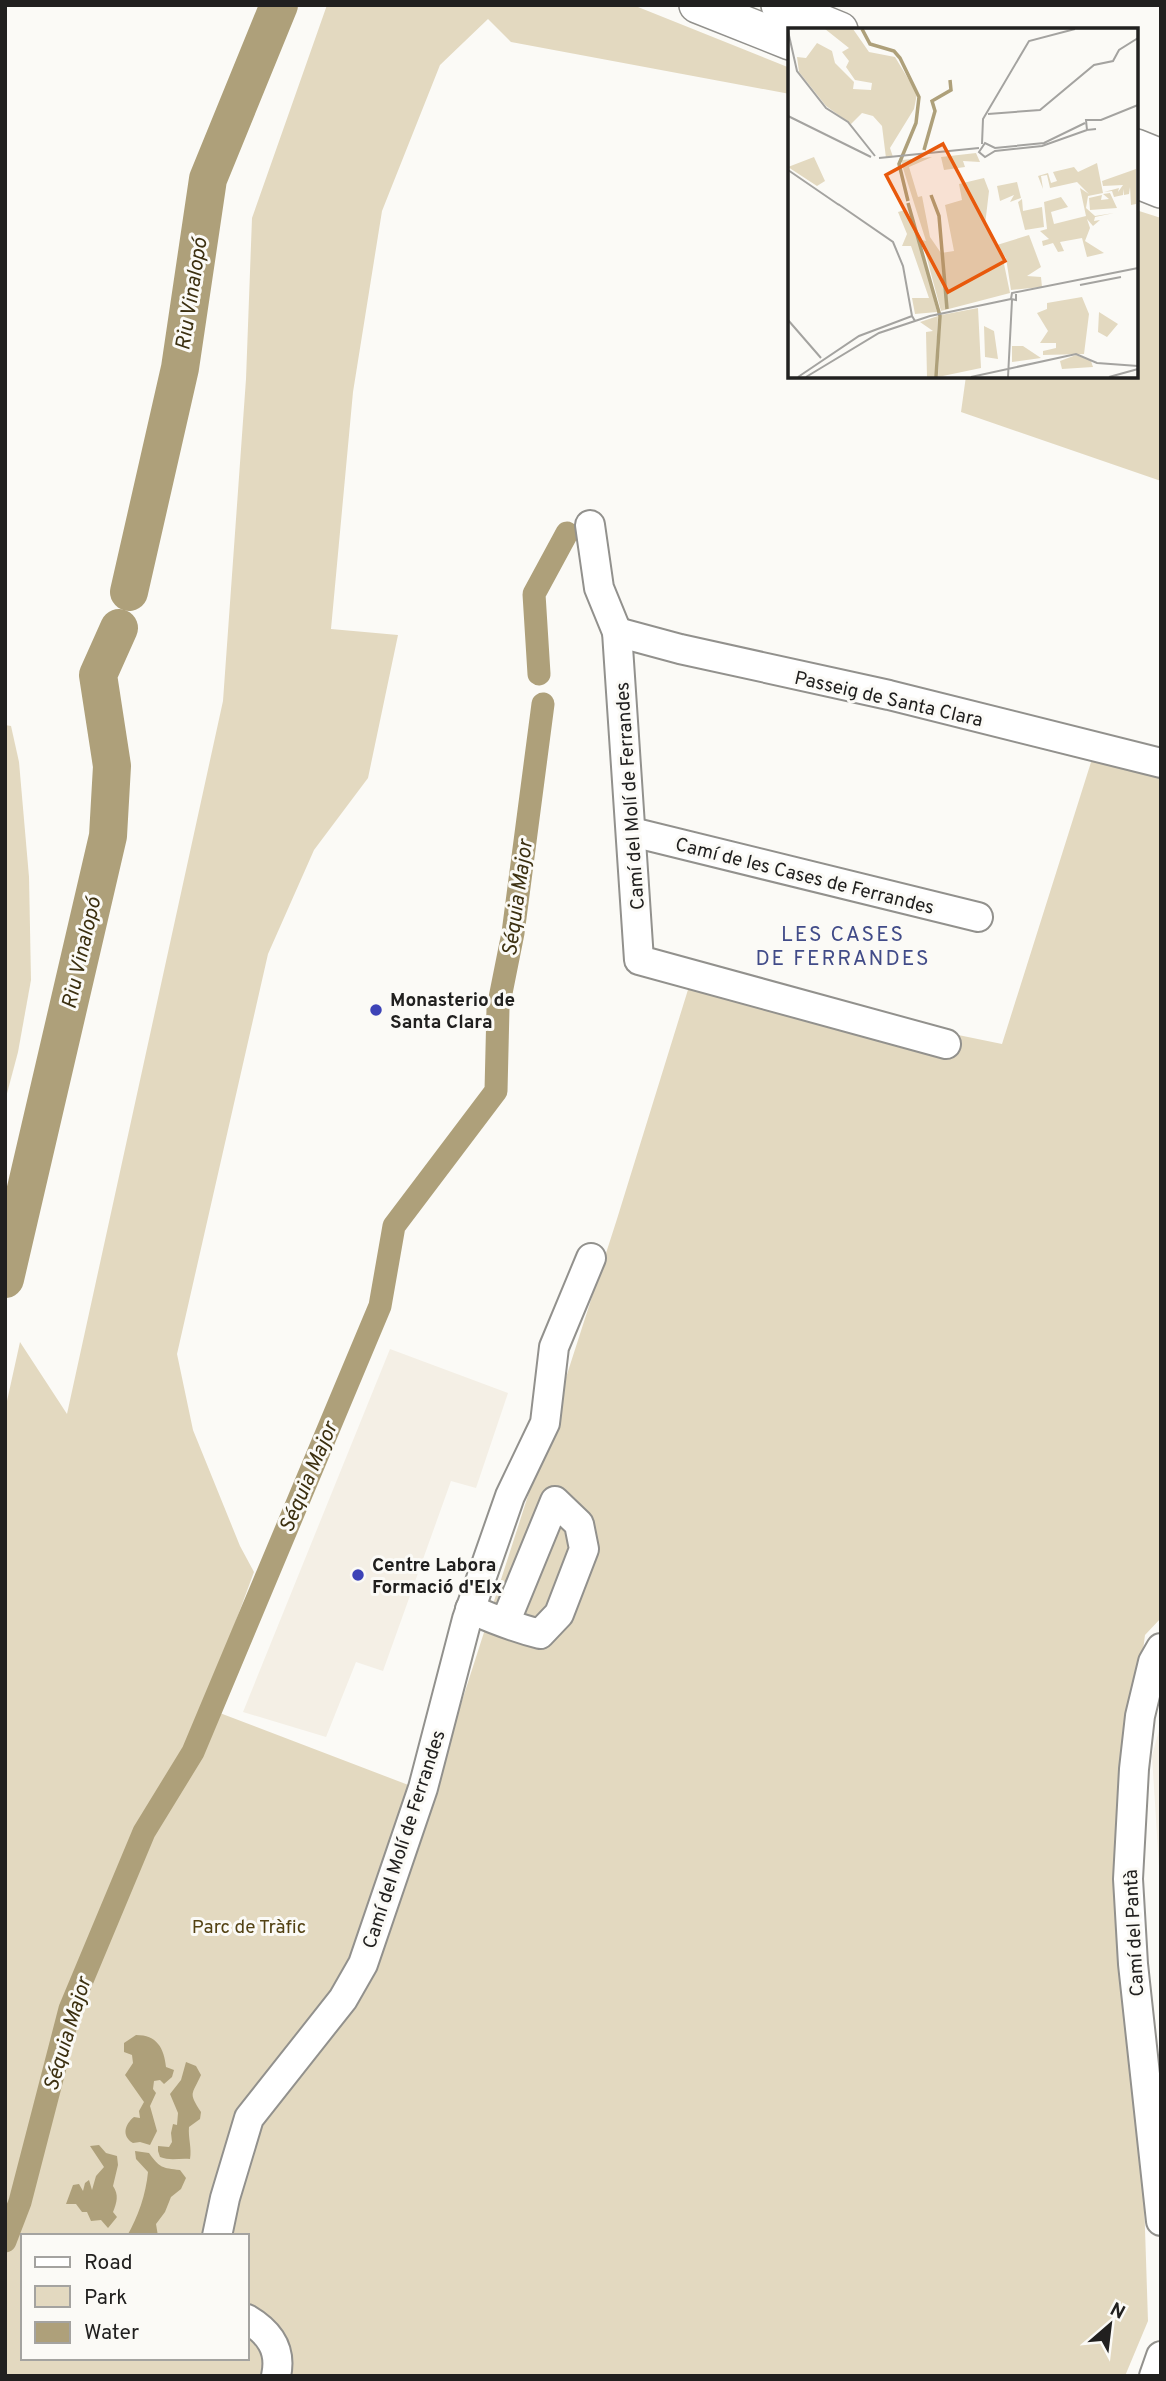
<svg xmlns="http://www.w3.org/2000/svg" width="1166" height="2381" font-family="Overpass,sans-serif">
  <style>
    .built { fill: #f4efe5 }
    .green { fill: #e3d9c0; fill-rule: evenodd }
    .water { fill: #aea07a }
    .lines { fill: none; stroke-linecap: round; stroke-linejoin: round }
    .canal { stroke: #aea07a; stroke-width: 23 }
    .river { stroke: #aea07a; stroke-width: 38 }
    .minor-casing { stroke: #92918d; stroke-width: 32 }
    .major-casing { stroke: #92918d; stroke-width: 38 }
    .minor { stroke: #fff; stroke-width: 28 }
    .major { stroke: #fff; stroke-width: 35 }
    .poi-dot { fill: #3d43b7; stroke: #fbfaf6; stroke-width: 2.5 }
    .labels { text-anchor: middle; stroke-width: 6; stroke-linejoin: round; paint-order: stroke }
    .street-label { font-size: 19px; fill: #21201f; stroke: #fbfaf6 }
    .poi-label { font-size: 19px; font-weight: bold; fill: #21201f; stroke: #fbfaf6; text-anchor: start }
    .park-label { font-size: 19px; fill: #534213; stroke: #fbfaf6 }
    .water-label { font-size: 21px; font-style: italic; fill: #3c3010; stroke: #fbfaf6 }
    .neighbourhood-label { font-size: 21px; letter-spacing: 2px; fill: #414b88; stroke: #fbfaf6 }
    .inset-river { fill: none; stroke: #aea07a; stroke-width: 3.5 }
    .inset-road { fill: none; stroke: #a4a3a0; stroke-width: 2 }
    .view { fill: #e8590c; fill-opacity: 0.15; stroke: #e8590c; stroke-width: 3.5 }
    .inset-edge { fill: none; stroke: #21201f; stroke-width: 3.5 }
  </style>
  <rect width="100%" height="100%" fill="#fbfaf6"/>
  <!-- built -->
  <g class="built">
    <polygon points="390,1349 508,1393 476,1488 451,1481 383,1671 356,1662 326,1737 243,1712"/>
    <polygon points="1161,1723 1161,1898 1152,1756"/>
  </g>
  <!-- green -->
  <g class="green">
    <path d="M327 5H633L790 68V94L511 42 488 19 440 65 382 211 353 392 331 629 398 635 368 778 314 850 268 954 177 1354 193 1430 240 1546 254 1572 204 1707 432 1794 617 1219 691 980 1002 1044 1092 759 1161 778V1618L1145 1635 1126 1782 1138 2013 1148 2321 1125 2376H5V1410L20 1342 67 1414 223 701 246 379 252 218ZM23 2236H247V2358H23Z"/>
    <polygon points="1136,210 1161,218 1161,481 961,412 966,376 1136,376"/>
    <polygon points="5,725 11,726 19,762 29,877 31,980 18,1052 5,1101"/>
  </g>
  <!-- water -->
  <g class="water">
    <path d="M136 2035C157 2035 164 2048 166 2067L174 2070 172 2077 164 2084 160 2080 154 2081 153 2089 156 2093 150 2106 157 2131 150 2145 140 2142 133 2143C121 2136 125 2124 134 2117L140 2118 139 2111 144 2102 125 2075 133 2063 132 2055 124 2052V2043Z"/>
    <path d="M186 2062 196 2066 201 2075C192 2095 188 2092 201 2112L200 2119 189 2127C188 2138 192 2148 190 2159 179 2158 170 2161 160 2157L158 2151V2146L169 2147 172 2142 171 2133 173 2124 177 2125 178 2113 170 2094 181 2080Z"/>
    <path d="M99 2145 106 2153 117 2156 118 2165 113 2186C119 2195 117 2202 113 2212L117 2217 108 2228 101 2220 91 2221 87 2212H82L76 2204H66L73 2185 79 2184 83 2191 85 2183 89 2180 92 2190 96 2176 104 2167 90 2146Z"/>
    <path d="M135 2151 149 2153C160 2168 162 2168 180 2170L186 2178 181 2189 171 2197 165 2212 156 2224 158 2236H127C138 2217 146 2194 148 2172L136 2159Z"/>
  </g>
  <g class="lines">
    <!-- canal -->
    <g class="canal">
      <polyline points="539,674 534,594 567,533"/>
      <polyline points="5,2241 20,2202 70,2009 144,1832 193,1752 380,1306 394,1226 496,1091 498,1008 513,933 543,704"/>
    </g>
    <!-- river -->
    <g class="river">
      <polyline points="129,592 180,368 208,179 279,5"/>
      <polyline points="5,1279 108,836 112,766 98,675 119,628"/>
    </g>
    <!-- minor casing -->
    <g class="minor-casing">
      <g id="minor">
        <polyline points="590,525 599,588 617,632 639,960 946,1044"/>
        <polyline points="617,632 680,649 889,695 1161,763"/>
        <polyline points="632,832 978,917"/>
        <path d="M470 1609C493 1619 516 1628 540 1634L559 1614 584 1549 579 1524 555 1501 505 1623"/>
        <polyline points="1161,1648 1153,1662 1140,1716 1134,1769 1128,1879 1133,1964 1161,2221"/>
        <polyline points="217,2236 225,2198 249,2118 343,1999 363,1964 423,1788 467,1619 510,1496 545,1423 554,1347 591,1258"/>
        <path d="M247 2319C269 2332 282 2349 276 2376"/>
        <polyline points="1154,2376 1161,2356"/>
      </g>
    </g>
    <!-- major casing -->
    <g class="major-casing">
      <g id="major">
        <polyline points="697,5 790,42"/>
        <polyline points="779,5 840,30"/>
        <polyline points="1136,147 1161,157"/>
        <polyline points="1136,180 1161,190"/>
      </g>
    </g>
    <!-- minor -->
    <use href="#minor" class="minor"/>
    <!-- major -->
    <use href="#major" class="major"/>
  </g>
  <!-- markers -->
  <g class="poi-dot">
    <circle cx="376" cy="1010" r="7"/>
    <circle cx="358" cy="1575" r="7"/>
  </g>
  <g class="labels">
    <!-- street labels -->
    <g class="street-label">
      <text transform="translate(889 698) rotate(13)" y="7">Passeig de Santa Clara</text>
      <text transform="translate(629 796) rotate(-94)" y="7">Camí del Molí de Ferrandes</text>
      <text transform="translate(805 875) rotate(14)" y="7">Camí de les Cases de Ferrandes</text>
      <text transform="translate(403 1839) rotate(-72)" y="7">Camí del Molí de Ferrandes</text>
      <text transform="translate(1133 1933) rotate(-93)" y="7">Camí del Pantà</text>
    </g>
    <!-- poi labels -->
    <g class="poi-label">
      <text x="390" y="1006">Monasterio de<tspan x="390" dy="22">Santa Clara</tspan></text>
      <text x="372" y="1571">Centre Labora<tspan x="372" dy="22">Formació d'Elx</tspan></text>
    </g>
    <!-- park labels -->
    <g class="park-label">
      <text x="249" y="1933">Parc de Tràfic</text>
    </g>
    <!-- water labels -->
    <g class="water-label">
      <text transform="translate(191 294) rotate(-81)" y="7">Riu Vinalopó</text>
      <text transform="translate(517 898) rotate(-82)" y="7">Séquia Major</text>
      <text transform="translate(81 953) rotate(-77)" y="7">Riu Vinalopó</text>
      <text transform="translate(308 1477) rotate(-67)" y="7">Séquia Major</text>
      <text transform="translate(67 2034) rotate(-73)" y="7">Séquia Major</text>
    </g>
    <!-- neighbourhood labels -->
    <g class="neighbourhood-label">
      <text x="843" y="941">LES CASES<tspan x="843" dy="24">DE FERRANDES</tspan></text>
    </g>
  </g>
  <!-- overview -->
  <g transform="translate(788 28)">
    <rect width="350" height="350" fill="#fbfaf6"/>
    <path d="M37 1H65L81 24 107 29 124 57 129 66 126 81 102 120 105 129 98 130 94 98 85 88 74 85 63 96 38 78 11 44 9 29 18 30 29 15 44 23 47 35 66 54 65 61 83 62 84 55 67 52 58 39 61 33 54 24 61 20ZM188 125 192 134 175 133 177 139 156 142 153 129ZM26 129 37 153 29 158 0 139ZM144 129 121 139 130 169 134 168 142 209 153 225 166 223 157 177 174 172 171 156 196 150 201 163 197 197 215 231 222 265 153 283 134 212 138 213 114 137V132ZM309 135 315 165 300 168 298 180 307 188 326 185 307 189 306 193 312 192 305 198 299 191 302 200 297 213 316 225 299 229 294 210 272 214 276 223 270 224 265 215 255 218 254 213 261 211 252 203 259 201 256 174 273 169 280 179 263 184 266 196 298 188 292 160 301 166 289 154 262 160 259 147 253 148 255 161 250 148 260 145 263 155 269 153 265 144 286 139 290 144ZM348 141V176L343 177 342 159 341 166 336 167V161L335 167 326 169 324 163 316 164 331 160 330 164 335 157 315 158 314 153ZM229 154 233 170 222 174 226 167 212 173 209 158ZM322 165 329 180 302 182 301 170 314 167 313 172 321 171 315 166ZM234 171 235 183 254 179 256 199 237 202 230 174ZM117 182 130 208 149 284 127 286 124 270H141L123 218H114L119 206 110 184ZM241 207 253 239 239 248 253 249 254 259 223 262 218 230 209 217ZM294 269 301 286 296 326 255 327V323L268 320V315H252L260 303 249 285 259 281V275ZM190 280 193 340 150 349 153 287ZM311 284 330 296 319 309 310 304ZM150 288 147 349H139L138 304 145 303 132 294ZM196 298 206 303 210 331 197 329ZM224 318H235L253 330 224 334ZM288 327 303 333 305 339 274 341 272 333Z" fill="#e3d9c0"/>
    <path class="inset-river" d="M74 1 82 16 106 23 112 30 131 69 128 95 111 136 120 173M136 122 147 83 144 73 163 62 162 52M143 167 151 188 159 281M120 175 152 288 148 349"/>
    <path class="inset-road" d="M0 3 9 43 38 80 60 94 87 128M200 86 252 82 306 37 325 33 331 22 350 10M0 88 83 129M297 95 256 115 207 120 197 115 191 124 197 129 207 123 254 118 299 102M308 101 299 102 298 92H313L350 77M194 116 195 91 241 13 287 1M91 130 191 120M0 142 51 177M50 176 105 214 115 238 124 288M292 257 333 249M228 266V272L223 271 224 265 350 240M0 292 33 330M10 349 71 308 124 288 127 293M18 349 91 305 142 288 223 271M183 349 288 326 309 335 350 338M220 349 224 272M321 349 350 341"/>
    <path class="view" d="M155 116 217 233 160 264 98 147Z"/>
    <rect width="350" height="350" class="inset-edge"/>
  </g>
  <!-- border -->
  <rect width="1166" height="2381" fill="none" stroke="#21201f" stroke-width="14"/>
  <!-- legend -->
  <rect x="21" y="2234" width="228" height="126" fill="#fbfaf6" stroke="#a4a3a0" stroke-width="2"/>
  <rect x="35" y="2257" width="35" height="10" fill="#ffffff" stroke="#a4a3a0" stroke-width="2"/>
  <text x="84" y="2269" font-size="21" fill="#21201f">Road</text>
  <rect x="35" y="2286" width="35" height="21" fill="#e3d9c0" stroke="#a4a3a0" stroke-width="2"/>
  <text x="84" y="2304" font-size="21" fill="#21201f">Park</text>
  <rect x="35" y="2322" width="35" height="21" fill="#aea07a" stroke="#a4a3a0" stroke-width="2"/>
  <text x="84" y="2339" font-size="21" fill="#21201f">Water</text>
  <!-- north arrow -->
  <g transform="translate(1110 2325) rotate(28)" stroke="#fbfaf6" stroke-width="5" paint-order="stroke">
  <path d="M0-5L12 26L0 18L-12 26Z" fill="#21201f"/>
  <text y="-10" font-size="19" font-weight="bold" text-anchor="middle" fill="#21201f">N</text>
  </g>
</svg>
